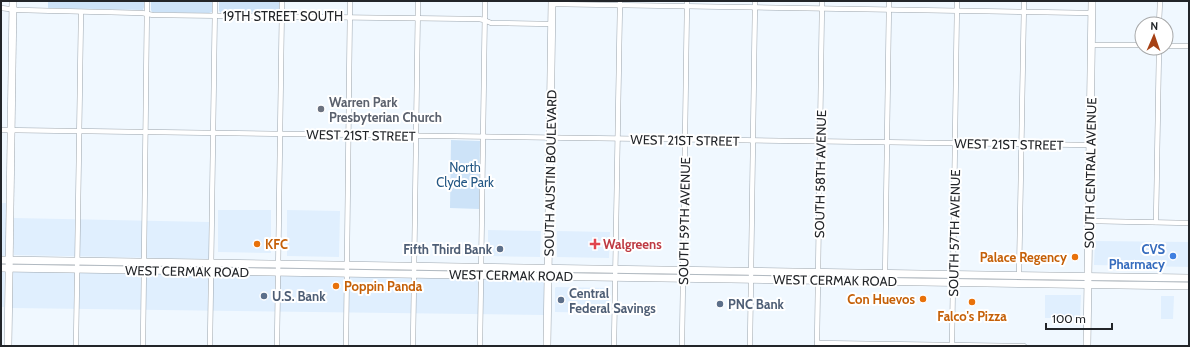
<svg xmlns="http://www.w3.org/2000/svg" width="1190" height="347" font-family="Cabin,sans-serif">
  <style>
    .built { fill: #e0effe }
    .green { fill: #cde3f8 }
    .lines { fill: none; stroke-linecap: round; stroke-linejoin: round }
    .street-casing { stroke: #9ca5ad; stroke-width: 5.5 }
    .secondary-casing { stroke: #9ca5ad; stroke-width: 8 }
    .street { stroke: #fff; stroke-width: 4.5 }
    .secondary { stroke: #fff; stroke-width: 7 }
    .worship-dot { fill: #6b7280; stroke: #fff; stroke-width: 1.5 }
    .food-dot { fill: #e8710a; stroke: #fff; stroke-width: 1.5 }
    .health-dot { fill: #e0444e; stroke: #fff; stroke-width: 1.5 }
    .service-dot { fill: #5c6f8a; stroke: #fff; stroke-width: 1.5 }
    .shop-dot { fill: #3f7fe0; stroke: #fff; stroke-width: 1.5 }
    .labels { text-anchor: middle; stroke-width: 4; stroke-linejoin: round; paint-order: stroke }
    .street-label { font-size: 13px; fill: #222529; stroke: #fff }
    .worship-label { font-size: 13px; font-weight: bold; fill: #5b616d; stroke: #fff; text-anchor: start }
    .park-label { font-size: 13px; fill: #235784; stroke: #fff }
    .food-label { font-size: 13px; font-weight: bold; fill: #c56008; stroke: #fff; text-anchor: start }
    .health-label { font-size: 13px; font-weight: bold; fill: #be3a42; stroke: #fff; text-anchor: start }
    .service-label { font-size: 13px; font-weight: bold; fill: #4e5e75; stroke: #fff; text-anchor: start }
    .shop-label { font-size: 13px; font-weight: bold; fill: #366cbe; stroke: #fff; text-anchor: end }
  </style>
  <rect width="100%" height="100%" fill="#f0f8ff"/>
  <!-- built -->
  <g class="built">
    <polygon points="1,203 9,203 8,259 1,259"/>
    <polygon points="218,210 271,210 271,253 218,252"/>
    <polygon points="287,210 340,211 339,257 287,256"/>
    <polygon points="14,218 209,222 209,259 14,255"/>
    <polygon points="488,230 541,231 540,257 488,256"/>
    <polygon points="557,231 610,232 609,258 557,257"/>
    <polygon points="1095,241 1189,242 1189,267 1094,265"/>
    <polygon points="1,270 5,270 4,307 1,307"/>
    <polygon points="13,271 544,278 544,315 12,308"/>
    <polygon points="556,287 609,288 609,313 555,312 555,288"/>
    <polygon points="1045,295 1081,295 1080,318 1045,318"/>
    <polygon points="1161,296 1174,296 1173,319 1161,319"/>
  </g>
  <!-- green -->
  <g class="green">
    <polygon points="48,1 144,1 144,7 143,10 48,8"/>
    <polygon points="151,1 212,1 212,12 209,13 152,12 151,10"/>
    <polygon points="219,1 279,1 279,12 277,14 221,13 219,11"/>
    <polygon points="451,140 480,141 479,209 450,208"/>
  </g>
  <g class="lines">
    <!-- street casing -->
    <g class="street-casing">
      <g id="street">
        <polyline points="552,4 1092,13"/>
        <polyline points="1,8 18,10 142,13 153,15 479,19 484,20 491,23 552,24"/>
        <polyline points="1159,24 1160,1"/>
        <polyline points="1092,45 1142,45"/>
        <polyline points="1166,46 1189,46"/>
        <polyline points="1,130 1090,145"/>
        <polyline points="1089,221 1189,223"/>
        <polyline points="1156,222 1159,48"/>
        <polyline points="1019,277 1024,1"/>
        <polyline points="885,281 889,1"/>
        <polyline points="817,343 1024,346"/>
        <polyline points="76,346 81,12"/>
        <polyline points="143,346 147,1"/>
        <polyline points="210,346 215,1"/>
        <polyline points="277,346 282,1"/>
        <polyline points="346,346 350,1"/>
        <polyline points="413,346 418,1"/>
        <polyline points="480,346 485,1"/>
        <polyline points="614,346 620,1"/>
        <polyline points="682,346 687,1"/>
        <polyline points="750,346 755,1"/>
        <polyline points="817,346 822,1"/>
        <polyline points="952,346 957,1"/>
      </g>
    </g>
    <!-- secondary casing -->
    <g class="secondary-casing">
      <g id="secondary">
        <polyline points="1,260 1189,278"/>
        <polyline points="1,268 1189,286"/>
        <polyline points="8,346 13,1"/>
        <polyline points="547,346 552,1"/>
        <polyline points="1087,346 1092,1"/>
      </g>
    </g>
    <!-- street -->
    <use href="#street" class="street"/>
    <!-- secondary -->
    <use href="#secondary" class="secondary"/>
  </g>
  <!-- markers -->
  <circle class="worship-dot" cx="321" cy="109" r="4"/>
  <g class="food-dot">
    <circle cx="257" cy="244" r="4"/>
    <circle cx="1075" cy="257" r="4"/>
    <circle cx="336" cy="286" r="4"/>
    <circle cx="923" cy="299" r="4"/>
    <circle cx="972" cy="302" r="4"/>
  </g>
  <path class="health-dot" d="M593 238h4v4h4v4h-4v4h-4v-4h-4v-4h4z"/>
  <g class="service-dot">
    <circle cx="500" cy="249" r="4"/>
    <circle cx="264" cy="296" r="4"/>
    <circle cx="561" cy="300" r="4"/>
    <circle cx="720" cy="304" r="4"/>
  </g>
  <circle class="shop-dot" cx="1173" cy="256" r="4"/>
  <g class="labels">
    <!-- street labels -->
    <g class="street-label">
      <text x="283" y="21">19TH STREET SOUTH</text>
      <text transform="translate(361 135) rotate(1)" y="5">WEST 21ST STREET</text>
      <text transform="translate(685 140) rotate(1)" y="5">WEST 21ST STREET</text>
      <text transform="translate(1009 144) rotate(1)" y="5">WEST 21ST STREET</text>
      <text transform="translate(550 173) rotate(-89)" y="5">SOUTH AUSTIN BOULEVARD</text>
      <text transform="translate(1090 173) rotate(-89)" y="5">SOUTH CENTRAL AVENUE</text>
      <text transform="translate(820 174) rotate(-89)" y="5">SOUTH 58TH AVENUE</text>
      <text transform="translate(684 221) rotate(-89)" y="5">SOUTH 59TH AVENUE</text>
      <text transform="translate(954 233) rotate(-89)" y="5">SOUTH 57TH AVENUE</text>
      <text transform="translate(187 271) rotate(1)" y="5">WEST CERMAK ROAD</text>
      <text transform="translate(511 275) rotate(1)" y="5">WEST CERMAK ROAD</text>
      <text transform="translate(835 280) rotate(1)" y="5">WEST CERMAK ROAD</text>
    </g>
    <!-- worship labels -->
    <g class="worship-label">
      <text x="329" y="107">Warren Park<tspan x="329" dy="15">Presbyterian Church</tspan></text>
    </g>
    <!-- park labels -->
    <g class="park-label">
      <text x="465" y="172">North<tspan x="465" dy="15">Clyde Park</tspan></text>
    </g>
    <!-- food labels -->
    <g class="food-label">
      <text x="265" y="249">KFC</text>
      <text x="1067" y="262" text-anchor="end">Palace Regency</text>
      <text x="344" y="291">Poppin Panda</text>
      <text x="915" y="304" text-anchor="end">Con Huevos</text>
      <text x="972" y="321" text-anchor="middle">Falco's Pizza</text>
    </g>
    <!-- health labels -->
    <g class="health-label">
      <text x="603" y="249">Walgreens</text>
    </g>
    <!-- service labels -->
    <g class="service-label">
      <text x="492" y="254" text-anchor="end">Fifth Third Bank</text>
      <text x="569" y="298">Central<tspan x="569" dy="15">Federal Savings</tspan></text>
      <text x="272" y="301">U.S. Bank</text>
      <text x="728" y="309">PNC Bank</text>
    </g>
    <!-- shop labels -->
    <g class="shop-label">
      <text x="1165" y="254">CVS<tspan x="1165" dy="15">Pharmacy</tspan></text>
    </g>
  </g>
  <!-- border -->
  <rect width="1190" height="347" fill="none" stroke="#222529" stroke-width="4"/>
  <!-- north arrow -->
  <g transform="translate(1154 36) rotate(2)"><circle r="19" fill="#ffffff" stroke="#a7a8a9"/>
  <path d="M0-3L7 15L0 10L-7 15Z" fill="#a64115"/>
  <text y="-6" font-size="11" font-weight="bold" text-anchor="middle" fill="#222529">N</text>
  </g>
  <!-- scale -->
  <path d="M1046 323v6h66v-6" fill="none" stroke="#222529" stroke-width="2"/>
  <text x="1052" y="323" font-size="12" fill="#222529" stroke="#ffffff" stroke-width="3" paint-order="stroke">100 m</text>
</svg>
